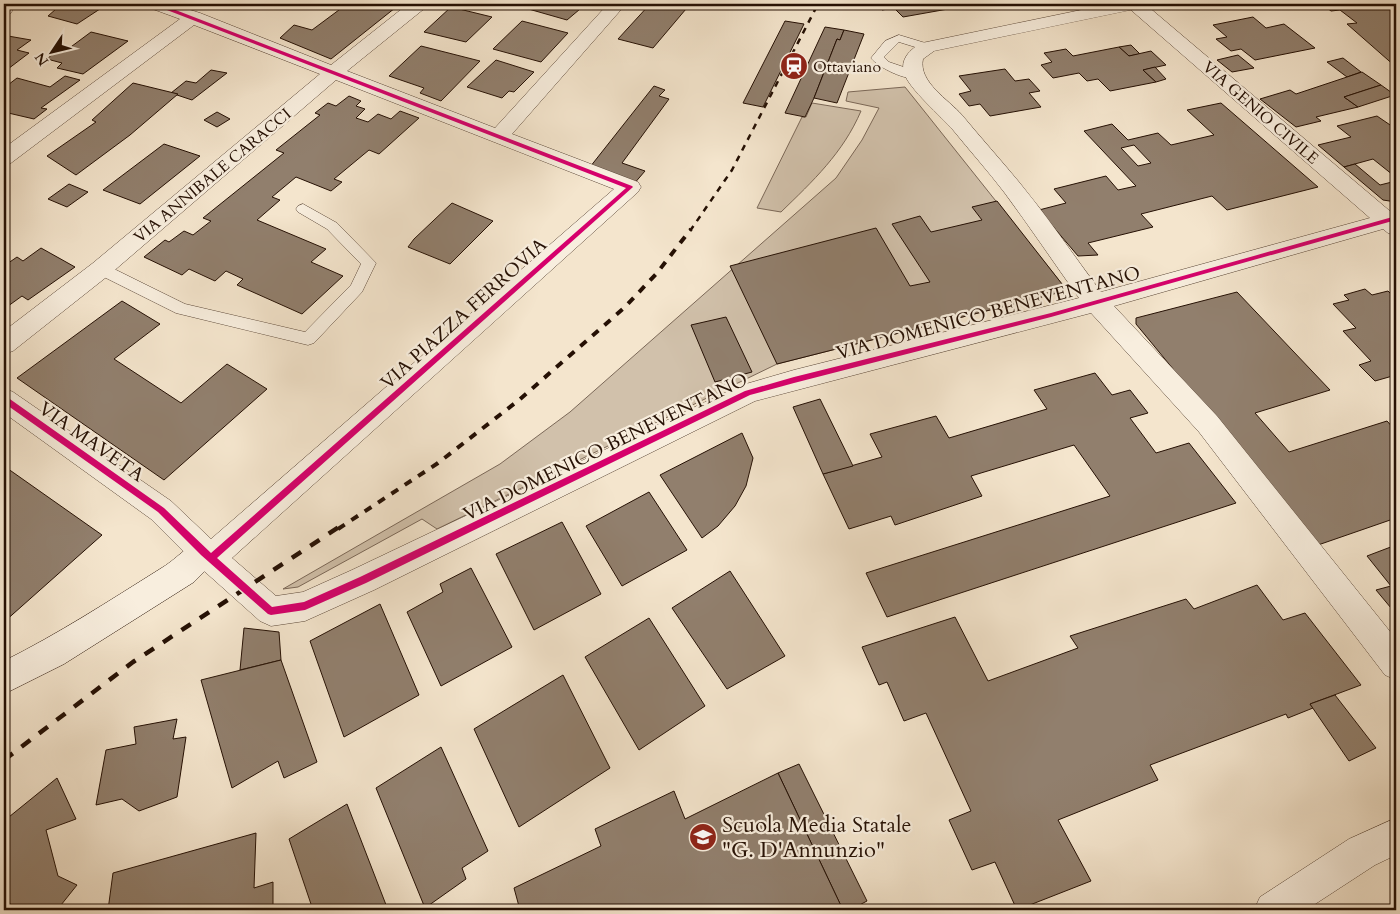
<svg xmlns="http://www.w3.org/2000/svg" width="1400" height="914" font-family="Cardo,serif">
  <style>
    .green { fill: #d1c1ab; stroke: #7b6858 }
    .building { fill: #917f6d; stroke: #251004; fill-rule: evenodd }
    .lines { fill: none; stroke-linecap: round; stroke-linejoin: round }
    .lane-casing { stroke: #594536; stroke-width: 1 }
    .street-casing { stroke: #594536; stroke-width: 1 }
    .secondary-casing { stroke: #251004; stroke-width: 1 }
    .lane { fill: #f8eede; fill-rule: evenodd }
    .street { fill: #f8eede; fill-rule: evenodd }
    .secondary { fill: #f8eede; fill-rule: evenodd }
    .rail-far2 { stroke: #251004; stroke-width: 2.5; stroke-dasharray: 6 6; stroke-linecap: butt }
    .rail-far1 { stroke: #251004; stroke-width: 4; stroke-dasharray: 8 8; stroke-linecap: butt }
    .rail { stroke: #251004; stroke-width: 4.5; stroke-dasharray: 11 11; stroke-linecap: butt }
    .cycleway-casing { stroke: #f8eede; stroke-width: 3 }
    .cycleway { fill: #d6006c; fill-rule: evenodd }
    .labels { text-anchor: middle; stroke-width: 4.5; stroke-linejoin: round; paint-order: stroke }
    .far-poi-label { font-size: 16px; fill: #251004; stroke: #f8eede; text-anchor: start }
    .far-street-label { font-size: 16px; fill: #251004; stroke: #f8eede }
    .street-label { font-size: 19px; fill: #251004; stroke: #f8eede }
    .near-poi-label { font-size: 22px; fill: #251004; stroke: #f8eede; text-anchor: start }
  </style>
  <rect width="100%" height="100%" fill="#f4e5cd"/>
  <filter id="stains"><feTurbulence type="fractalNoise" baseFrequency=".004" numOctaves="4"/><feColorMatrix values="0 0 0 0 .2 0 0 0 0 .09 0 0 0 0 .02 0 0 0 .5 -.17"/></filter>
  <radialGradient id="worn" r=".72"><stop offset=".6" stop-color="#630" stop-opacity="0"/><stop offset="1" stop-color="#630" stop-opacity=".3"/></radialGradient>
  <!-- green -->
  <g class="green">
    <polygon points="905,87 1062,284 1057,293 777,364 437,529 422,519 298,587 283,589 500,464 570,412 836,178 862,140 879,108 846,101 848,92"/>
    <path d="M812 103 861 111C843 153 813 181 781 212L757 208 802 117H806Z"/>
  </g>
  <!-- building -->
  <g class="building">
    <polygon points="34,4 100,4 106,5 77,24 48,16 56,9"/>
    <polygon points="347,4 400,4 331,59 280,38 294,25 312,30"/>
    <polygon points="511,4 586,4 567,20"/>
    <polygon points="650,4 667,4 686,9 653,48 618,39"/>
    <polygon points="877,4 943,4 948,9 903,17 894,8 882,10"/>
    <polygon points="1322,4 1396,4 1396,67 1347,24 1357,23 1340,10 1331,11"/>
    <polygon points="451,7 492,17 466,42 424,32"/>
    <polygon points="1253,17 1266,28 1284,24 1315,48 1255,60 1241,49 1231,51 1216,39 1227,37 1213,25"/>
    <polygon points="522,21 568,33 541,62 493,49"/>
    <polygon points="785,21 804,24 763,107 743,103"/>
    <polygon points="825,27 844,30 840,40 837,39 814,98 805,117 785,113"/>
    <polygon points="844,30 864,34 837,103 814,98 837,39 840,40"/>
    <polygon points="91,32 128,41 83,74 57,68 62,63 47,59 57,50 64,52"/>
    <polygon points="8,36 31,40 17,50 29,53 4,72 4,39"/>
    <polygon points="1131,45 1140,54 1129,56 1119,47"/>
    <polygon points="421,46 480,61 441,101 420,93 424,88 389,76"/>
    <polygon points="1119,47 1129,56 1151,51 1166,65 1143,70 1156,82 1110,91 1098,79 1087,81 1079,73 1053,78 1041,65 1052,62 1044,53 1066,49 1073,56"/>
    <polygon points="1238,55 1254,68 1232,72 1217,60"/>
    <polygon points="1343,58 1361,72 1347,77 1327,62"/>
    <polygon points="496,60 534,72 514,92 509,91 502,98 467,87"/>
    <polygon points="1155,67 1166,79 1156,82 1143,70"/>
    <polygon points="1005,69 1015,81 1029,79 1040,91 1029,93 1041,107 990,116 980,104 969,106 959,94 971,91 959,76"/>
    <polygon points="211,70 227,73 192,100 171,93 186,81 196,83"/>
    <polygon points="1362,72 1381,85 1344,97 1358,107 1316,117 1321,121 1296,127 1260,99 1290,90 1296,94"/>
    <polygon points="65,76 80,80 41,108 47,109 34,119 4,112 9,108 4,106 4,88 17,78 50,87"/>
    <polygon points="133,83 178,94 130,135 76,175 47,156 96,122 92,120"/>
    <polygon points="1381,85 1395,95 1358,107 1344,97"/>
    <polygon points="654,86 665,90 659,96 669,99 622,163 645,171 633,185 590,167"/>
    <polygon points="349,96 361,101 356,106 365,109 356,118 368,122 378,114 391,119 400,111 419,118 379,154 369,150 334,179 342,182 331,191 296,177 272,197 280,200 257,220 326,249 311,262 343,276 302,314 237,285 243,279 226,271 215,281 189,269 182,275 144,257 165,240 169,242 184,231 193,235 211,221 203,218 284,153 276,150 320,115 315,113 328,103 336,106"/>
    <path d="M1221 103 1318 187 1227 210 1212 196 1141 214 1153 227 1088 243 1098 255 1078 256 1039 210 1066 203 1054 189 1106 176 1118 190 1136 186 1084 131 1112 124 1128 140 1158 133 1171 145 1214 135 1187 110ZM1134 145 1151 163 1138 166 1121 148Z"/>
    <polygon points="217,112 230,119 217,127 204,120"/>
    <polygon points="1377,116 1396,129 1396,174 1393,175 1373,159 1344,167 1318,145 1351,137 1337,126"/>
    <polygon points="164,144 200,156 140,204 103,190"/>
    <polygon points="1355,164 1380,185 1396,181 1396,202 1383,200 1344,167"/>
    <polygon points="69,184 88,192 67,207 48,199"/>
    <polygon points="997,201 1062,284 1057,293 777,364 730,266 876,228 910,286 930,282 892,224 920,216 931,232 982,220 972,207"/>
    <polygon points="452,203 493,221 450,264 408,247 414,239"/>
    <polygon points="41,248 75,267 28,300 22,296 4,309 4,266 17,257 23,261"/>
    <polygon points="1365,289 1372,295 1388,291 1396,299 1396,375 1375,381 1359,365 1371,361 1343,331 1356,328 1333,304 1349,300 1344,295"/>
    <polygon points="1237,292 1330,390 1255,413 1289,452 1387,421 1396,431 1396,518 1318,545 1136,324 1136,318"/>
    <polygon points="122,301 160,324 114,359 181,403 227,364 267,389 164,480 17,378"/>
    <polygon points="726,317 752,372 715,382 691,325"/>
    <polygon points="1095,373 1112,395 1130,390 1148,413 1130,418 1156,453 1189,443 1236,503 887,617 866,573 1110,496 1074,445 971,476 982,496 895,525 891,516 849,529 823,474 882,457 870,434 936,416 949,438 1047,409 1034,390"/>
    <polygon points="820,399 853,466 823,474 793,407"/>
    <polygon points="742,433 753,458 746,486 735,506 718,526 702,538 660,475"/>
    <polygon points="4,466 102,535 4,622"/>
    <polygon points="649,492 687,550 622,586 586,526"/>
    <polygon points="562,522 601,594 534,630 496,554"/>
    <polygon points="1396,545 1396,614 1376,590 1391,586 1367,556"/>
    <polygon points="471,568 512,647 441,686 407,612 443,592 440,584"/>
    <polygon points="730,571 785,656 727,689 672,608"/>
    <polygon points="1257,585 1283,620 1305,613 1361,685 1310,704 1313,708 1288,718 1286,714 1150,765 1158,780 1058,820 1091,881 1017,910 995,862 972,870 949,820 971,811 926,713 904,721 887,682 879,685 862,647 955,617 988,681 1078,648 1070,636 1186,599 1194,609"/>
    <polygon points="380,604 419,695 344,737 310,641"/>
    <polygon points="649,618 705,706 639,750 585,657"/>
    <polygon points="244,628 279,632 281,660 240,670"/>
    <polygon points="281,660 317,762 284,778 278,761 232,788 201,680"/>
    <polygon points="563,675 610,768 519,827 474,729"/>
    <polygon points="1335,695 1376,748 1349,761 1310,704"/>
    <polygon points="177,719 173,739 186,737 177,797 139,811 122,799 96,805 106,750 136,744 134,727"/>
    <polygon points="441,747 488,851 462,868 466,879 425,908 376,788"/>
    <polygon points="799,764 867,901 850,910 843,910 778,773"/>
    <polygon points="778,773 843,910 520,910 514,888 601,846 595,829 674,791 685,819"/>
    <polygon points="57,778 76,819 46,830 58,876 77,885 57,910 16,910 4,897 4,821"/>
    <polygon points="347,804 388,910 313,910 289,839"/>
    <polygon points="256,833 254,888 273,882 273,910 108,910 113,873"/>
  </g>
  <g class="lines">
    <!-- lane casing -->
    <g class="lane-casing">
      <g id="lane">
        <path d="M899 35 932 45 934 47 928 51 899 42 884 57 889 62 918 72 920 75 918 78C906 81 879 68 871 58L885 41Z"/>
        <polygon points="303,204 337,223 376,263 362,292 314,343 308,345 176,313 96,273 94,269 96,265 101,264 106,265 185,304 305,332 351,285 361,264 327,229 298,212 296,209 298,206"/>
      </g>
    </g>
    <!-- street casing -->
    <g class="street-casing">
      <g id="street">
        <polygon points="4,4 17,4 10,14 4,15"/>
        <path d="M147 4H171L200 13 331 65 408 4H428L425 8 347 71 495 128 608 4H626L512 134 638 182 641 187 638 192 232 558 276 596 303 592 352 570 739 386 794 370 1079 298C1054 263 1030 227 1004 192 988 171 970 151 953 130 941 116 909 89 904 73 900 59 910 49 922 43L1110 4H1145L1391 212 1396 210V236L1388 233 1383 229 1114 306 1217 416 1396 639V680L1385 675 1199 432 1091 313 755 401 374 590 305 621 271 626 260 621 194 562 151 519 4 413V388L13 392 171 501 211 539 614 189 336 80 109 275 13 351 4 354V331L93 263 320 74 194 25 11 163 4 165V148L180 19 150 8ZM1131 10 1370 218 1101 292C1074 256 1048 217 1019 182 1000 159 981 138 962 115 949 100 918 82 923 59L934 51Z"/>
        <polygon points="1396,818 1396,855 1375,865 1306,910 1254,910 1260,897 1349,839"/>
      </g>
    </g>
    <!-- secondary casing -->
    <g class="secondary-casing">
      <path id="secondary" d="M204 538 214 542 219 552 214 562 194 582 64 664 4 694V661C58 634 109 601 160 569 176 560 187 545 204 538Z"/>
    </g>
    <!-- lane -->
    <use href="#lane" class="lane"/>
    <!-- street -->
    <use href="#street" class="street"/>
    <!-- secondary -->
    <use href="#secondary" class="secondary"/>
    <!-- rail-far2 -->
    <polyline class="rail-far2" points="690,231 732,170 818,4"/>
    <!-- rail-far1 -->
    <polyline class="rail-far1" points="338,529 438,463 519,400 624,308 657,273 691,229"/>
    <!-- rail -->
    <polyline class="rail" points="4,760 133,662 339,527"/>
    <!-- cycleway casing -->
    <g class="cycleway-casing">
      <polygon id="cycleway" points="154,4 160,4 632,186 633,187 217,558 272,607 304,602 360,577 745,391 794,377 1051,313 1396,216 1396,220 1051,317 794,383 750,395 366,583 305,610 271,615 268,614 201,555 158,512 4,403 4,396 7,397 164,508 211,553 626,188 154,5"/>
    </g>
    <!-- cycleway -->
    <use href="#cycleway" class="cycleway"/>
  </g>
  <!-- icons -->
  <defs>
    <g id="station-disc" transform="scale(1.4375)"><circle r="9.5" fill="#8f2418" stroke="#f8eede"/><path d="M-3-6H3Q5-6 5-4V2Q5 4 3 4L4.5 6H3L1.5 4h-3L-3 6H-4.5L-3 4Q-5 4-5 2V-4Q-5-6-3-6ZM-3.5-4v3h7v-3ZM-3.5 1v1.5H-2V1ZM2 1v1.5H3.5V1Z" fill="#fff"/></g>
    <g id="school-disc" transform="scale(1.4375)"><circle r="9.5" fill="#8f2418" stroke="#f8eede"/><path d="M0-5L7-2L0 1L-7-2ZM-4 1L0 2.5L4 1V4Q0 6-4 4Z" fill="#fff"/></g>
  </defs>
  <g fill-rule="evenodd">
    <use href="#station-disc" x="794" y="66"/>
    <use href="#school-disc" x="703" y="837"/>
  </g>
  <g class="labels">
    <!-- far-poi labels -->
    <g class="far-poi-label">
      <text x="813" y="72">Ottaviano</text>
    </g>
    <!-- far-street labels -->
    <g class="far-street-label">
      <text transform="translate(1261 112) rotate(41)" y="6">VIA GENIO CIVILE</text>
      <text transform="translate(212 175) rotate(-40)" y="6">VIA ANNIBALE CARACCI</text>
    </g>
    <!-- street labels -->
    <g class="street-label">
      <text transform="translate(988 312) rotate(-15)" y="7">VIA DOMENICO BENEVENTANO</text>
      <text transform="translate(463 313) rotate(-42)" y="7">VIA PIAZZA FERROVIA</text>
      <text transform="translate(92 441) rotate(35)" y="7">VIA MAVETA</text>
      <text transform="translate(605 446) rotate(-26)" y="7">VIA DOMENICO BENEVENTANO</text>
    </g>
    <!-- near-poi labels -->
    <g class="near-poi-label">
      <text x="722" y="832">Scuola Media Statale<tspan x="722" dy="25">"G. D'Annunzio"</tspan></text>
    </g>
  </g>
  <!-- margin -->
  <rect width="1400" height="914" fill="none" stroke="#f4e5cd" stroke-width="20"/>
  <rect x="5" y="5" width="1390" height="904" fill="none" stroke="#251004" stroke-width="2.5"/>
  <rect x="10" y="10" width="1380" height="894" fill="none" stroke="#251004"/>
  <!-- north arrow -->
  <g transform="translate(52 52) rotate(235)" stroke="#f8eede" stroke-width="4" paint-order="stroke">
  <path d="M0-4L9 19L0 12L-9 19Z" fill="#251004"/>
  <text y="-8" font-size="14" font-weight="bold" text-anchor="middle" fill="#251004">N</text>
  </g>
  <rect width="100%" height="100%" filter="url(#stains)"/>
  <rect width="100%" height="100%" fill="url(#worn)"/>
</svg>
